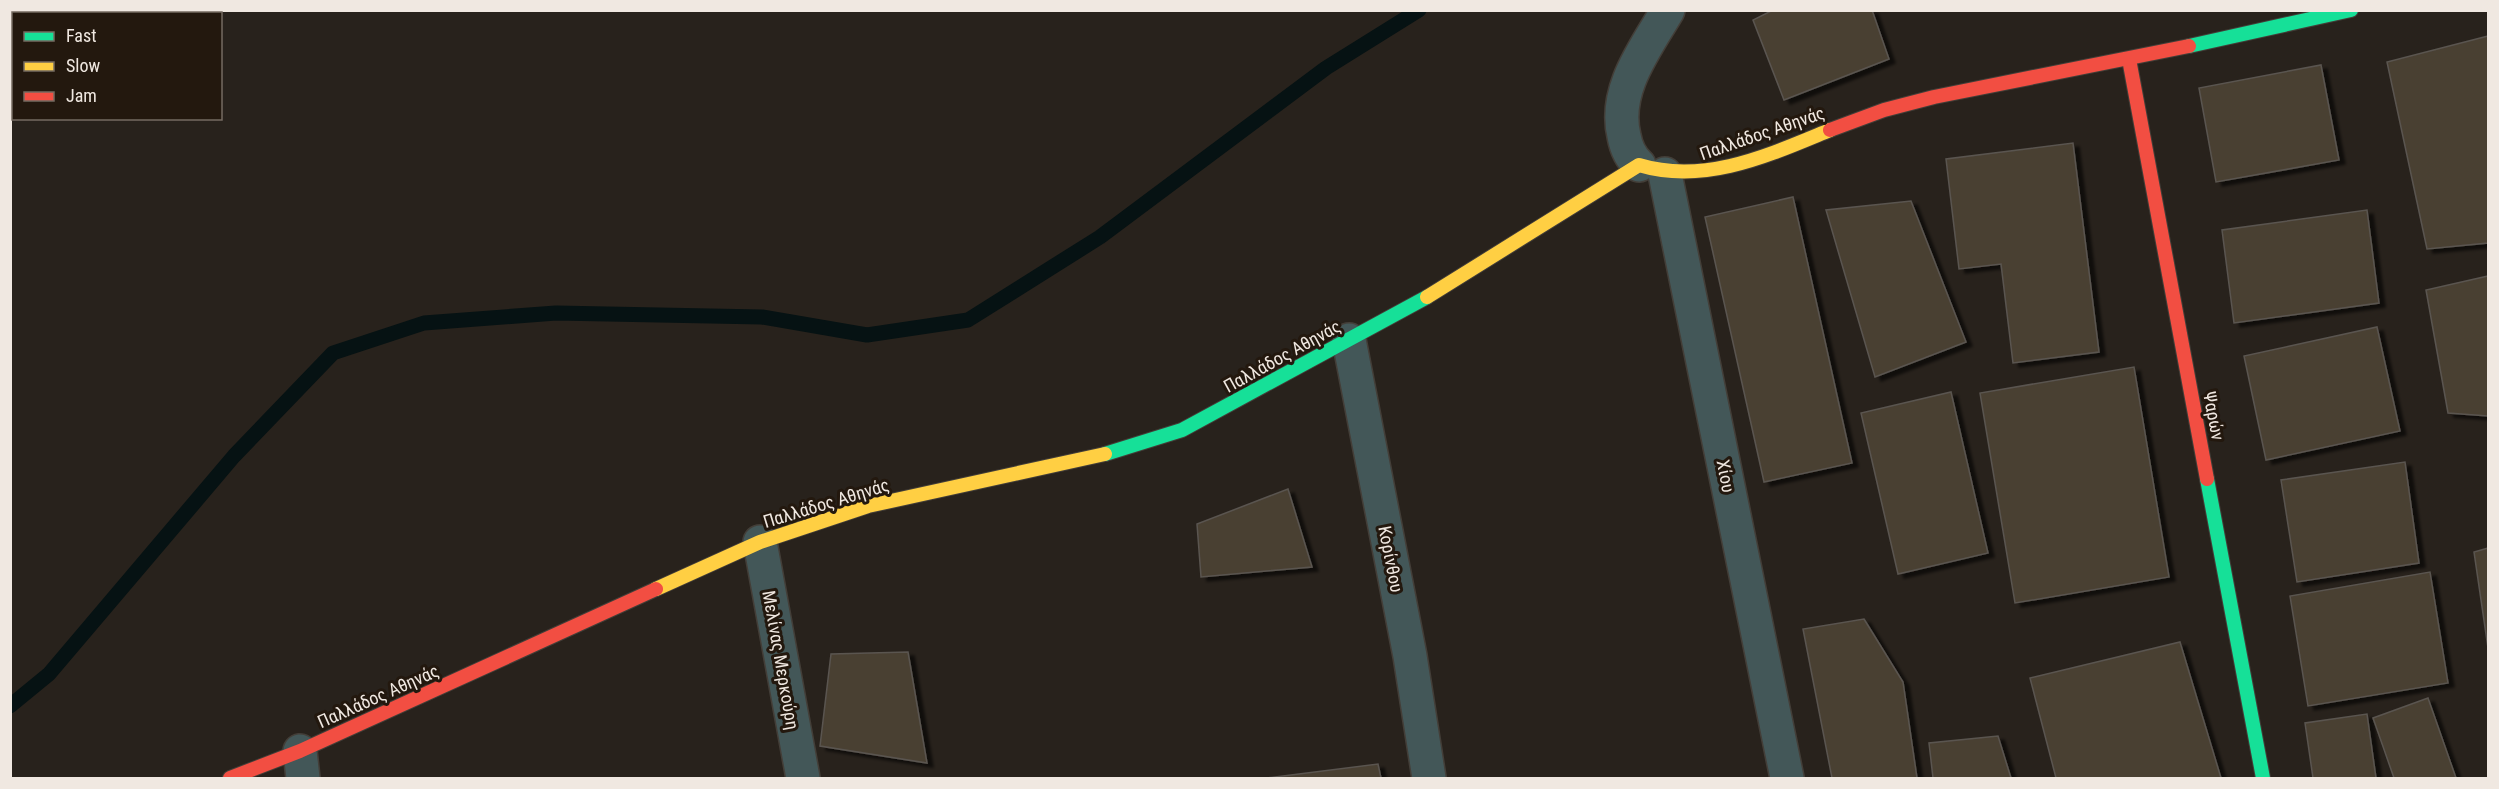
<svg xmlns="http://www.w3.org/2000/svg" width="2499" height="789" font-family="'Roboto Condensed',sans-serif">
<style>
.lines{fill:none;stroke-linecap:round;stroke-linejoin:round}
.stream{stroke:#061213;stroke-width:15}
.building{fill:#4a4033;stroke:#5a5550;stroke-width:1.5;filter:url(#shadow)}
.street-casing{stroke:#433e38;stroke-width:36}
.fast-casing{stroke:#433e38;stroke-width:16}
.slow-casing{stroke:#433e38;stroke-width:16}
.jam-casing{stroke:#433e38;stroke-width:16}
.street{stroke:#435758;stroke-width:33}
.fast{stroke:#16e098;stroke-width:14}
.slow{stroke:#ffcf43;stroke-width:14}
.jam{stroke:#f24e42;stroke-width:14}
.labels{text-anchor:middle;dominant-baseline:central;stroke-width:6;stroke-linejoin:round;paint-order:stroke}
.street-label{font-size:18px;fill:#f0e8e1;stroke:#23180e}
</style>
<defs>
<filter id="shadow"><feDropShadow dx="6" dy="4" stdDeviation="1.5" flood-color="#0009"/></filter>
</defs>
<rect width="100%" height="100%" fill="#28221c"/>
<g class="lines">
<path class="stream" d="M10,706L49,674L234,456L333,353L424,323L556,313L762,317L867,335L968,320L1100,237L1326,68L1419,10"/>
</g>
<g class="building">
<path d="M1773,10H1872L1889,59L1784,100L1753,20Z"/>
<path d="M2488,36V243L2427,249L2387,62Z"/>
<path d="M2321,65L2339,160L2216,182L2199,88Z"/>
<path d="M2073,143L2099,352L2013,363L2001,264L1959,269L1946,159Z"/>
<path d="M1793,197L1852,463L1764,482L1705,217Z"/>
<path d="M1911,201L1966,342L1875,377L1826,210Z"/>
<path d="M2367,210L2379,303L2234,323L2222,230Z"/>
<path d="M2488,276V416L2448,413L2426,290Z"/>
<path d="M2377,327L2400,431L2266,460L2244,356Z"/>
<path d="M2134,367L2169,577L2015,603L1980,393Z"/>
<path d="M1951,392L1988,553L1898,574L1861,413Z"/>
<path d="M2405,462L2419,563L2297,582L2281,480Z"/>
<path d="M1288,489L1312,567L1201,577L1197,524Z"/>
<path d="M2488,548V648L2474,552Z"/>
<path d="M2430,572L2448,683L2308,706L2290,596Z"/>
<path d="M1864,619L1903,682L1917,778H1832L1803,629Z"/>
<path d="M2180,642L2221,778H2056L2030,678Z"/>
<path d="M908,652L927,763L820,746L831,654Z"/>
<path d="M2428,698L2456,778H2394L2373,718Z"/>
<path d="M2367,714L2376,778H2313L2305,723Z"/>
<path d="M1998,736L2011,778H1933L1929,743Z"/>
<path d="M1378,764L1381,778H1267Z"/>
</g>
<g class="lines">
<defs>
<g id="street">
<path d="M1639,165C1630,157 1626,147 1624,136C1613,90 1645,49 1668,10"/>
<path d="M1665,174L1787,778"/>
<path d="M1349,340L1410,656L1429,778"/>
<path d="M760,542L803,778"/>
<path d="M300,751L303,778"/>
</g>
<g id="fast">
<path d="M2189,46L2351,10"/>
<path d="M1105,454L1182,430L1427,297"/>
<path d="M2207,479L2263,778"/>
</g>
<g id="slow">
<path d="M1427,297L1639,165C1705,185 1769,155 1830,130"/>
<path d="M656,589L760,542L868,506L1105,454"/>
</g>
<g id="jam">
<path d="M2129,59L2207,479"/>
<path d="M1830,130L1884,110L1934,97L2189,46"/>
<path d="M230,778L300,751L656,589"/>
</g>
</defs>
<use href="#street" class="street-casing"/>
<use href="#fast" class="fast-casing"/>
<use href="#slow" class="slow-casing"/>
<use href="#jam" class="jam-casing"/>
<use href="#street" class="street"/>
<use href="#fast" class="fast"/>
<use href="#slow" class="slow"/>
<use href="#jam" class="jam"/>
</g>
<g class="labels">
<g class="street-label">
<text transform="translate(1762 133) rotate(-19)">Παλλάδος Αθηνάς</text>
<text transform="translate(1282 356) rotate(-29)">Παλλάδος Αθηνάς</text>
<text transform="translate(2214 416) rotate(79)">Ψαρών</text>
<text transform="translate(1726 476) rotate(79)">Χίου</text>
<text transform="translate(826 503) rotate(-17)">Παλλάδος Αθηνάς</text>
<text transform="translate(1391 559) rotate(79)">Κορίνθου</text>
<text transform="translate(781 660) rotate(80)">Μελίνας Μερκούρη</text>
<text transform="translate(378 696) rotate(-24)">Παλλάδος Αθηνάς</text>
</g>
</g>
<rect width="2499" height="789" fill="none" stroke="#f0e8e1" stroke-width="24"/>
<rect x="12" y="12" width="210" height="108" fill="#23180e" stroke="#756b62" stroke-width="1.5"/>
<rect x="24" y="32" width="30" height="9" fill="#16e098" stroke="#756b62" stroke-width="1.5"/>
<text x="66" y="42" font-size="18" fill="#f0e8e1">Fast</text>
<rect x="24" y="62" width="30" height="9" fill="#ffcf43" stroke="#756b62" stroke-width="1.5"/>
<text x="66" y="72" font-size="18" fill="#f0e8e1">Slow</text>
<rect x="24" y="92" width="30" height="9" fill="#f24e42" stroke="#756b62" stroke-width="1.5"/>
<text x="66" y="102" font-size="18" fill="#f0e8e1">Jam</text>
</svg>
